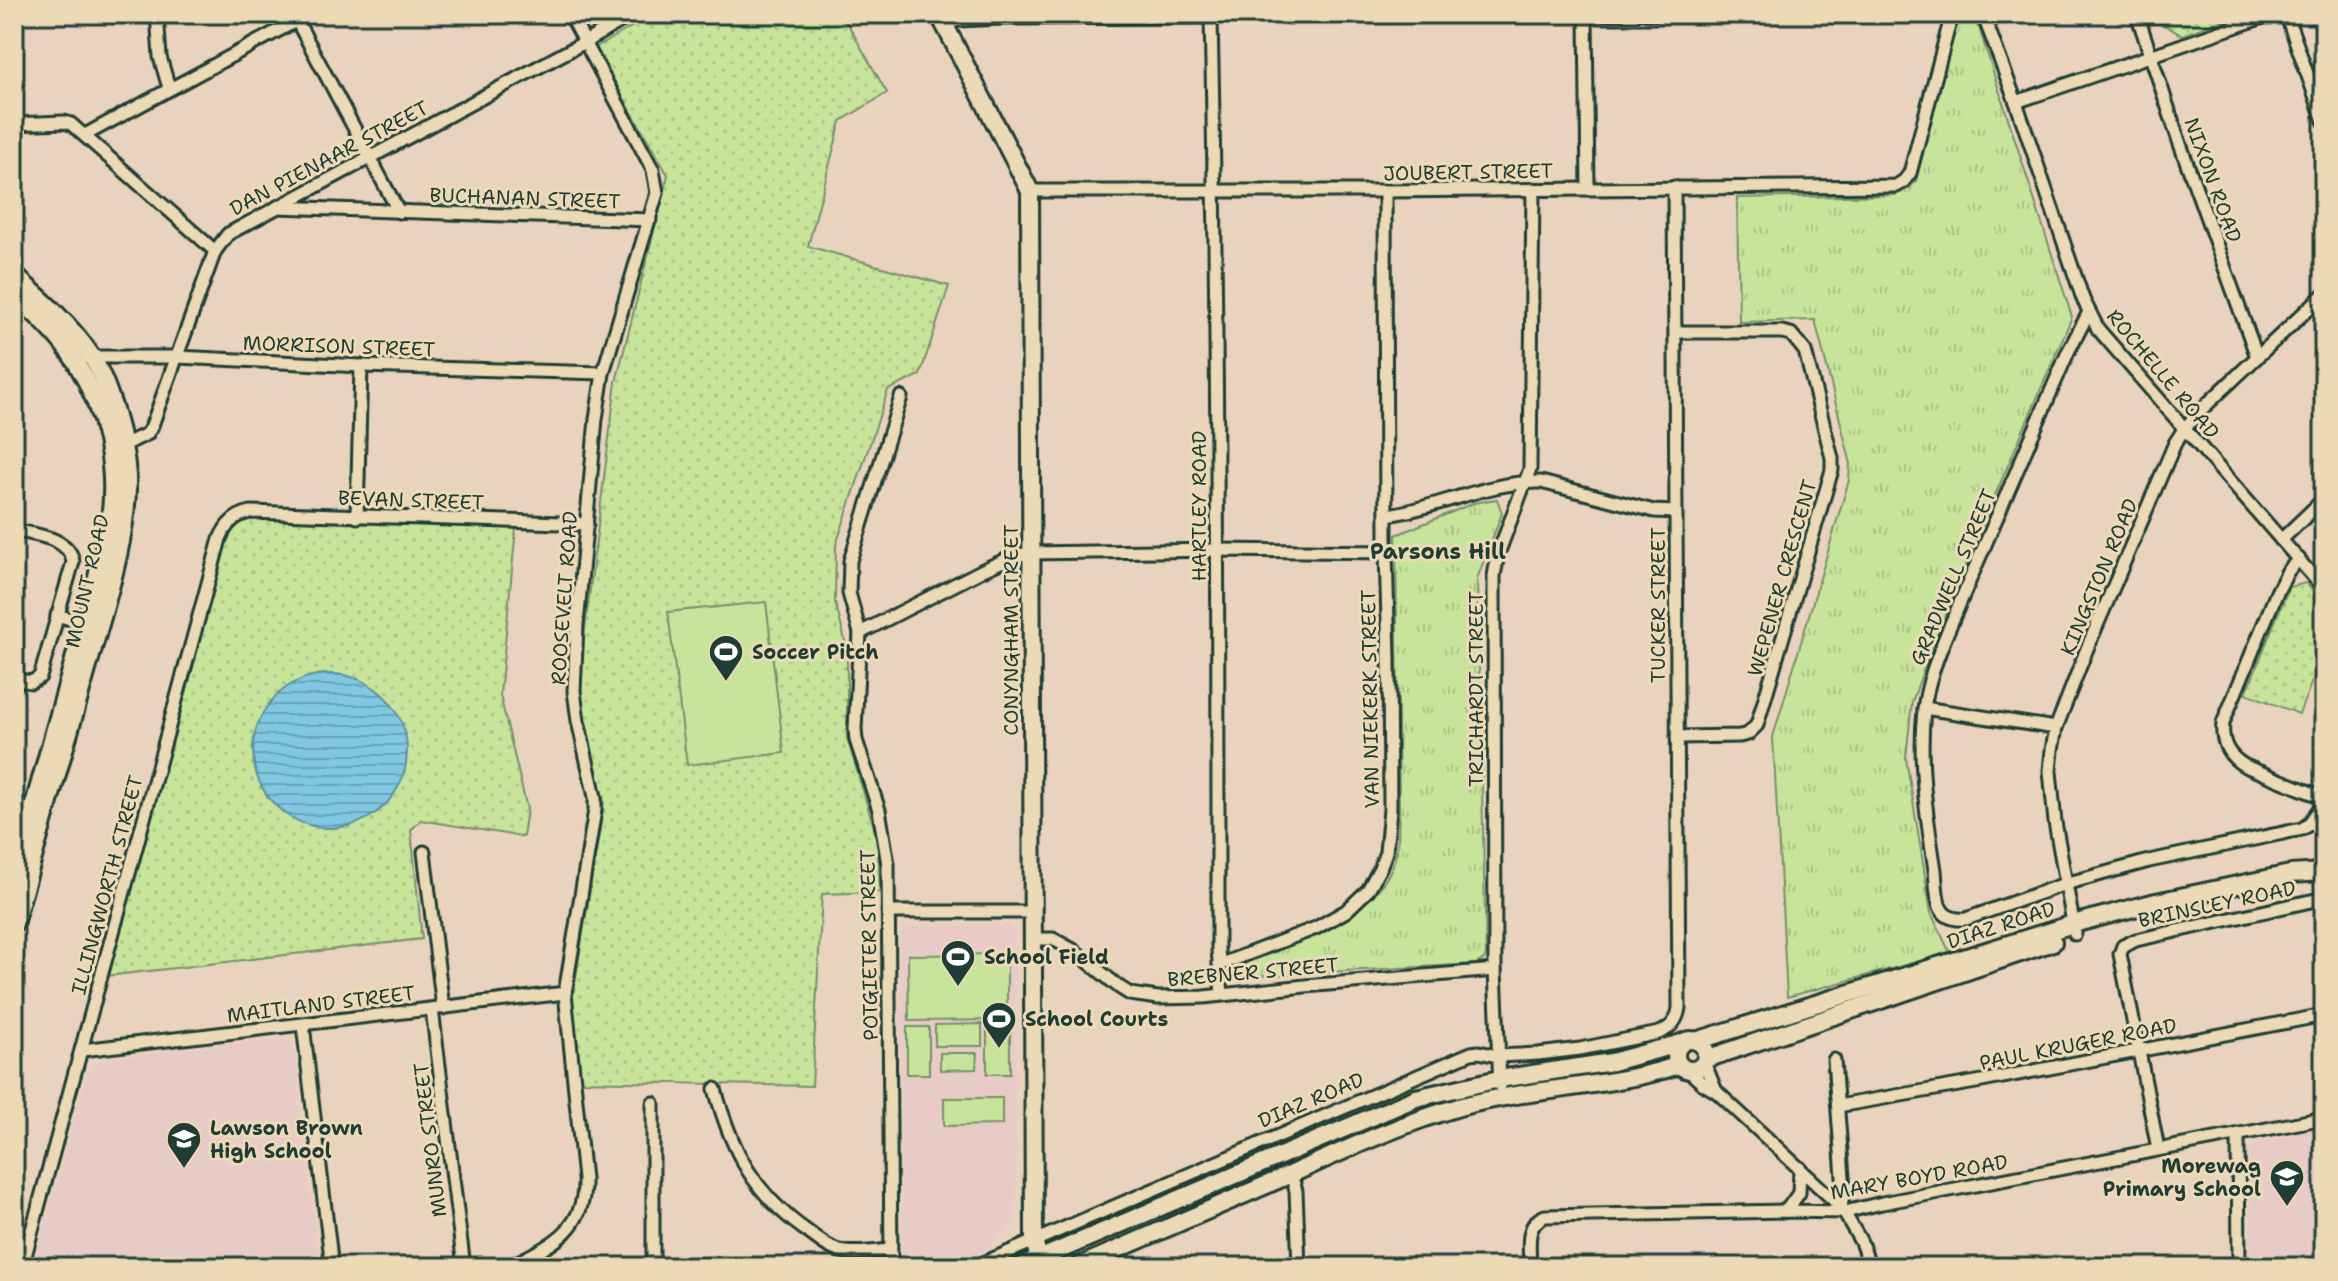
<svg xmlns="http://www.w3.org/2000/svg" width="2338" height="1281" font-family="'Shantell Sans',sans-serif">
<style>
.built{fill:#e8cbc7}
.grass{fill:url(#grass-tufts);stroke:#749068;stroke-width:2}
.park{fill:url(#park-dots);stroke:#749068;stroke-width:2}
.garden{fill:#c8e49b;stroke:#749068;stroke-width:2}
.water{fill:url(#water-rules);stroke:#5a909c;stroke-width:2}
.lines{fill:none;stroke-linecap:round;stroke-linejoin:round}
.street-casing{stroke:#1f3d34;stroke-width:17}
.secondary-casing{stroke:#1f3d34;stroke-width:22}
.street{stroke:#ecdab7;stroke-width:11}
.secondary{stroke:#ecdab7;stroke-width:16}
.labels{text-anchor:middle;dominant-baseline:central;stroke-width:6;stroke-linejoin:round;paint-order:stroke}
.street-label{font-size:20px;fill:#1f3d34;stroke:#ecdab7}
.poi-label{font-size:20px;font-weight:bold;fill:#1f3d34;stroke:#ecdab7;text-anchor:start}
.neighbourhood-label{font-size:22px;font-weight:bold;fill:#1f3d34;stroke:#ecdab7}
</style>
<defs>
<pattern id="grass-tufts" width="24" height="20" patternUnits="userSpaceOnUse" patternTransform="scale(2)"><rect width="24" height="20" fill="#c8e49b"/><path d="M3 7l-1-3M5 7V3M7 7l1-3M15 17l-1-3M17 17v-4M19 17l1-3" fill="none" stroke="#abc486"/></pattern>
<pattern id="park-dots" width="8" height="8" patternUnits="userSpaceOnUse" patternTransform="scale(2)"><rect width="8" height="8" fill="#c8e49b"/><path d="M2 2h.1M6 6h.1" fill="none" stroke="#abc486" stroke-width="1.8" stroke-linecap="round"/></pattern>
<pattern id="water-rules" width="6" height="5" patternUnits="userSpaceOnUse" patternTransform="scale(2)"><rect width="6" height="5" fill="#81c7e2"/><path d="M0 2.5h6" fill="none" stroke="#69a3b8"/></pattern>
</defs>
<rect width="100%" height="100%" fill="#ead3be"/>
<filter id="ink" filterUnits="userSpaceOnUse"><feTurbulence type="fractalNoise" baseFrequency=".0125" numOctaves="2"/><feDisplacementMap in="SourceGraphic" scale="16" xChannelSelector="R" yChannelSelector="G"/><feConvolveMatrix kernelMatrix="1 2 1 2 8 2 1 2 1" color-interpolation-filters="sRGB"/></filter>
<g filter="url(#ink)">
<g class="built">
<path d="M1008,925L1015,932L1016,1219L985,1251L948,1267H908L902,1263L900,936L904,928L908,926Z"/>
<path d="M286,1038L294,1045L319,1267H33L88,1072L102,1059Z"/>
<path d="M2324,1128V1267H2251L2250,1149L2260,1141Z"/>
</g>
<g class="grass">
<path d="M1963,20L1973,21L1979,28L2072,317L1974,544L1928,657L1912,702L1906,758L1931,913L1950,953L1787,997L1773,737L1849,480L1850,460L1815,320L1739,322L1737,198L1895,195L1909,189L1916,181L1955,28Z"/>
<path d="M1497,499L1502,513L1477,579L1486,955L1484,959L1476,964L1251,976L1244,967L1246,960C1299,938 1382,918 1396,854C1399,842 1398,828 1399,816L1396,535L1474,503Z"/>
</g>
<g class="park">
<path d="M654,14H842L887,93L841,121L808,246L949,286L920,375L888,390L836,545L835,602L847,648V738L875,831L878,848L880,892L822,894L812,1086L579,1081L572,1002L604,802L582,707L579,677L616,382L668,175L595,48Z"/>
<path d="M2144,14H2240L2182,35C2169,30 2164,20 2148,24Z"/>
<path d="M247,517L516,528L500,695L527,809L523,837L421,820L411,830L422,939L106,976L227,536L233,526Z"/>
<path d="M2306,583L2324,605V651L2299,714L2246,693L2289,587Z"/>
</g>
<g class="garden">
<path d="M766,602L784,753L687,765L668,612Z"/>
<path d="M1007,954V1020L909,1021L908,955Z"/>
<path d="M982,1024V1046H935V1025Z"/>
<rect x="907" y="1027" width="22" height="47"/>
<rect x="987" y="1027" width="23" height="47"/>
<path d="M940,1053H977L976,1069L940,1070Z"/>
<path d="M1002,1098V1125L944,1126V1098Z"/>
</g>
<circle class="water" cx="330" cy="751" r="77"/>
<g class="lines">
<defs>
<g id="street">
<path d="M157,14L160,57L169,88"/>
<path d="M1647,14H1669"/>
<path d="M1983,14L2016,102L2083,299L2098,329L2324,589"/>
<path d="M2137,14L2180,144L2257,357"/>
<path d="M2286,14L2324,121"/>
<path d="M1586,15L1588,189"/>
<path d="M1211,18C1218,328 1218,639 1218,950L1222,994"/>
<path d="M297,21L399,212"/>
<path d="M944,24L959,20L1002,18L1636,14"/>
<path d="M2016,102L2272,14"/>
<path d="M14,124L64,122L71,124L215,251"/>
<path d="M85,135L309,14"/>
<path d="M1030,191H1385L1896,186L1904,181L1910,173L1952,14"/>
<path d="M277,207L650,220"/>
<path d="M2089,312L2068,352L1947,633C1937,658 1927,683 1924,710C1918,762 1927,818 1935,870C1936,881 1936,896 1940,907C1945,918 1955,920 1966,919L2065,884L2149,861L2302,829L2309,824L2324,802"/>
<path d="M1676,332H1782L1791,334L1805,351L1832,458V470L1757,725L1748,734L1740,736L1677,737"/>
<path d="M88,357H177L361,366L603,373"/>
<path d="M117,448L147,434L151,428L215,251L228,234L585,42L633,14"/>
<path d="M1387,515C1439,508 1488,481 1541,482L1654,511L1675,512"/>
<path d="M357,517L361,366"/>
<path d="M14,530C34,535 70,537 73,562L40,677L31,682L14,679"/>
<path d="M2281,540L2324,499"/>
<path d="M2299,559L2288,571L2277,592L2223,723C2221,743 2228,756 2245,766L2324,798"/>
<path d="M57,615L90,625"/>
<path d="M860,633L983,570L1014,556L1031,553L1218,550L1386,552"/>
<path d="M1924,708L2056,728"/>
<path d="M424,852L443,1008"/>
<path d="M888,912H1032"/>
<path d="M2075,934L2055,822L2050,771L2052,750L2056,728L2086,651L2175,443L2184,429L2203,408L2324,294"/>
<path d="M1032,939H1053L1075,951L1119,987L1130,994L1158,998L1204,997L1305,986L1495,970"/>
<path d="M1219,965L1316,928L1346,911L1368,890L1380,868L1386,852L1390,809L1389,659L1386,552L1385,191"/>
<path d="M432,1009L464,1267"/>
<path d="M303,1025L332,1267"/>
<path d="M82,1050L565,993"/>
<path d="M1834,1060L1844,1190L1841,1207"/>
<path d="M1704,1062L1716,1091"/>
<path d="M1688,1070L1702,1083L1717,1092L1841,1207L1861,1242L1870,1267"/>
<path d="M1500,1086L1495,970L1494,576L1498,554L1530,469L1533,189"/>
<path d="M715,1089C732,1152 754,1194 808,1232C818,1239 829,1249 840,1251C856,1255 875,1251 890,1250"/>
<path d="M1838,1106L1982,1081L2324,1015"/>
<path d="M2238,1134L2239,1267"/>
<path d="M2158,1149L2120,954L2123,946L2136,940L2324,898"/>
<path d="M1291,1174L1296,1191L1299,1267"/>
<path d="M1786,1211L1799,1193L1800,1168"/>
<path d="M22,1267L220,539C226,524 235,515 251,512L587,524"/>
<path d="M508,1267C549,1246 586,1232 584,1179L565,993L595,810V797L578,721L574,691L577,625L596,419L603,373L657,193L653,170L570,14"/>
<path d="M653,1267V1103"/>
<path d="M891,1267L888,864L879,810L856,740L855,729L860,633L849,593L850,561L901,397"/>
<path d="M974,1267L1471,1053L1479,1052L1497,1056L1538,1054L1580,1049L1659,1033C1671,1028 1677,1021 1679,1008L1674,187"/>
<path d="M1530,1267C1530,1248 1524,1224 1545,1216L1786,1211L1845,1212L1882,1203L2324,1118"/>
</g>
<g id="secondary">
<path d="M939,14L1030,191L1034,1240L1041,1267"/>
<path d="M14,275C41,299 70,324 90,354C109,383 125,441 127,476C129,536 104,608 88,666C63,752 38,838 14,924"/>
<path d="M14,295C36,314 60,336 76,362C105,410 119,469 109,525C101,570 86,616 74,660C54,732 34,805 14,877"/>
<circle cx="1691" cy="1055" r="15"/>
<path d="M1696,1041L2073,924L2156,902L2290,874L2324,872"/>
<path d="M1706,1059L2053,942"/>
<path d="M1020,1267L1416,1098L1499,1079L1612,1062L1682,1043"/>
<path d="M1077,1267C1148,1236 1219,1206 1289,1175C1345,1150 1400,1124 1459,1107C1531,1087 1608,1089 1679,1065"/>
</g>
</defs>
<use href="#street" class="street-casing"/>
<use href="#secondary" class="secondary-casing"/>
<use href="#street" class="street"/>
<use href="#secondary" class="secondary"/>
</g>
</g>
<defs>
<symbol id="stadium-pin" viewBox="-11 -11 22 30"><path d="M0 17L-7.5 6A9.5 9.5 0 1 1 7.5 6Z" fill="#1f3d34" stroke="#ecdab7"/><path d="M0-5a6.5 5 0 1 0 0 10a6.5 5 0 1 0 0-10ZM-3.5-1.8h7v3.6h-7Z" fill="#fff"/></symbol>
<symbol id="school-pin" viewBox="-11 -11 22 30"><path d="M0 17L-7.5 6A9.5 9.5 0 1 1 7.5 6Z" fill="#1f3d34" stroke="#ecdab7"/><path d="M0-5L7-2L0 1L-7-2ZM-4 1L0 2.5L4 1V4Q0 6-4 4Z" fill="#fff"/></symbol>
</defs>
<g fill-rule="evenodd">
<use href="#stadium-pin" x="706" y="632" width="40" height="54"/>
<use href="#stadium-pin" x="938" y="937" width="40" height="54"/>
<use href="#stadium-pin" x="979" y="999" width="40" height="54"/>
<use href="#school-pin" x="164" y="1119" width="40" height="54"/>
<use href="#school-pin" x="2267" y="1157" width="40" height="54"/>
</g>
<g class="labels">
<g class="street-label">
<text transform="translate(329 158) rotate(-28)">DAN PIENAAR STREET</text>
<text transform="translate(1468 172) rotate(-1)">JOUBERT STREET</text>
<text transform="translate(2213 180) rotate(70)">NIXON ROAD</text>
<text transform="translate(525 198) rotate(2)">BUCHANAN STREET</text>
<text transform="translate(339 346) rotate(2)">MORRISON STREET</text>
<text transform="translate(2163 374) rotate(50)">ROCHELLE ROAD</text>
<text transform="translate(411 500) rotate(2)">BEVAN STREET</text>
<text transform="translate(1199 506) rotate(-90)">HARTLEY ROAD</text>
<text transform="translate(1953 577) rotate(-67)">GRADWELL STREET</text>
<text transform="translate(2099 577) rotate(-67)">KINGSTON ROAD</text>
<text transform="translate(1782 578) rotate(-74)">WEPENER CRESCENT</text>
<text transform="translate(87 581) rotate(-77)">MOUNT ROAD</text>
<text transform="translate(564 598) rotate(-86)">ROOSEVELT ROAD</text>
<text transform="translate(1658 605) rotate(-90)">TUCKER STREET</text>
<text transform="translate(1011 630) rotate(-90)">CONYNGHAM STREET</text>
<text transform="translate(1476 689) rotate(-90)">TRICHARDT STREET</text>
<text transform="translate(1370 699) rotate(-91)">VAN NIEKERK STREET</text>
<text transform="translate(107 885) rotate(-75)">ILLINGWORTH STREET</text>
<text transform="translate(2217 904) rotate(-12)">BRINSLEY ROAD</text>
<text transform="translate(2001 925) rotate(-18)">DIAZ ROAD</text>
<text transform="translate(869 945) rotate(-91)">POTGIETER STREET</text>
<text transform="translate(1253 972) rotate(-5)">BREBNER STREET</text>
<text transform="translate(321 1004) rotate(-7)">MAITLAND STREET</text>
<text transform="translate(2078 1044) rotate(-11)">PAUL KRUGER ROAD</text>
<text transform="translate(1311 1100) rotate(-23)">DIAZ ROAD</text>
<text transform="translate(430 1140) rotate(-97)">MUNRO STREET</text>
<text transform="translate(1919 1177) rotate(-10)">MARY BOYD ROAD</text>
</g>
<g class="poi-label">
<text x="752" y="652">Soccer Pitch</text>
<text x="984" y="957">School Field</text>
<text x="1025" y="1019">School Courts</text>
<text x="210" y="1128">Lawson Brown<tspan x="210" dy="23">High School</tspan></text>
<text x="2261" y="1166" text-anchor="end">Morewag<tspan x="2261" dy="23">Primary School</tspan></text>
</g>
<g class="neighbourhood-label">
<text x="1438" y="551">Parsons Hill</text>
</g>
</g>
<rect width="2338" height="1281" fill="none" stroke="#ecdab7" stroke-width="48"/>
<rect x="24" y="24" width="2290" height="1233" fill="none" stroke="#1f3d34" stroke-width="3" filter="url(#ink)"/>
</svg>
